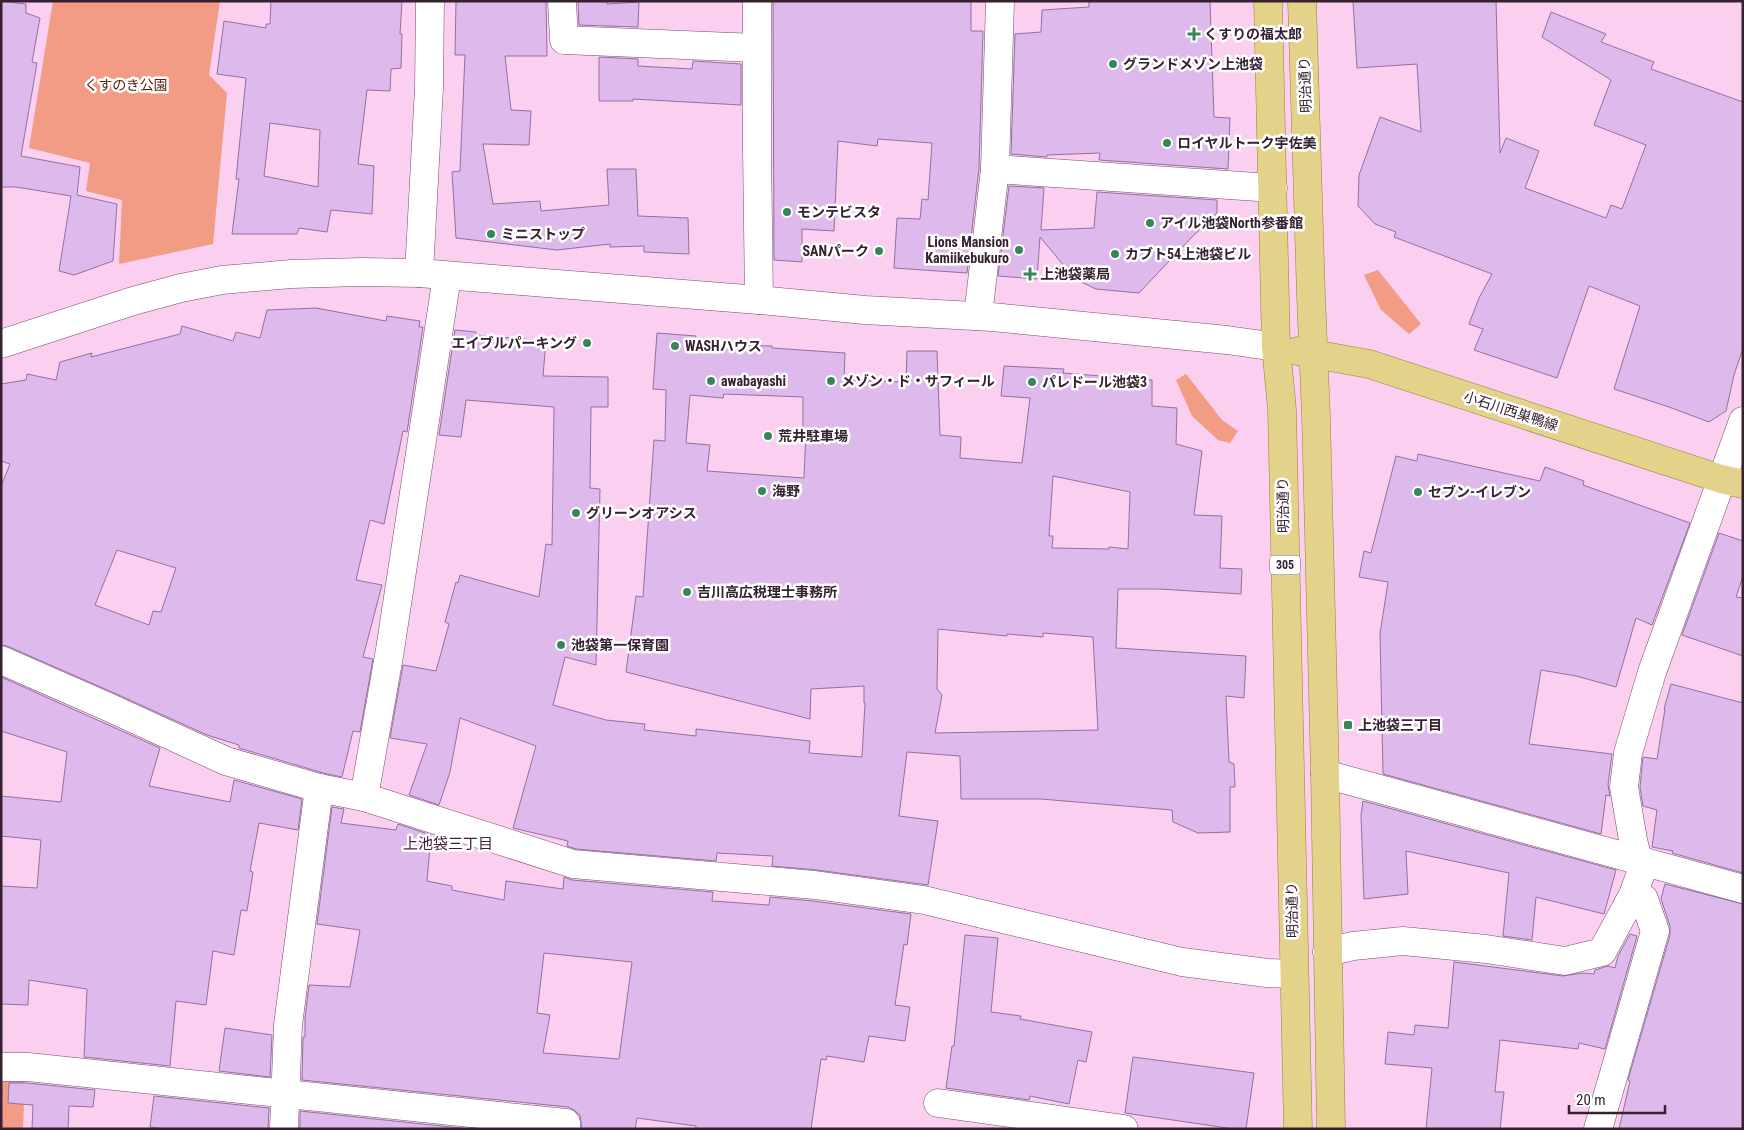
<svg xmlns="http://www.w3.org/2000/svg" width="1744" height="1130" font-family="'Roboto Condensed','Noto Sans JP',sans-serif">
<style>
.green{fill:#f29c85}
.building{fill:#ddb9ec;stroke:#9271a0;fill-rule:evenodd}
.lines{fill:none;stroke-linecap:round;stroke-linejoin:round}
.minor-casing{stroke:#794b6e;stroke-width:29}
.major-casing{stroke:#9a8137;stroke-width:29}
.minor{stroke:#fff;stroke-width:28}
.major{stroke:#e3d289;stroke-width:28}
.poi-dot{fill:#358758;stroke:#fff;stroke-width:2}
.labels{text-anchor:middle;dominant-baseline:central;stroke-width:5;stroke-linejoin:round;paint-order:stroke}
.shield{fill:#fff;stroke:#72646e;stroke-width:1}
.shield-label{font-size:12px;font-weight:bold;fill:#352130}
.poi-label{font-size:14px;font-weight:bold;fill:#352130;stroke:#fff;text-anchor:start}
.park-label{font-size:14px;fill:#591d0d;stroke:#fff}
.street-label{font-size:14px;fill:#352130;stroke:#fff}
.neighbourhood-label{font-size:15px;fill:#451b3d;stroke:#fff}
</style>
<rect width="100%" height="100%" fill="#fbcfef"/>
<g class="green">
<path d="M53,1H220L209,75L227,93L213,244L119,264L122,200L86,191L90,163L29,148Z"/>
<path d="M1378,270L1421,324L1409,334L1381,310L1364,275Z"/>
<path d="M1186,374L1222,420L1238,431L1230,443L1218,440L1192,416L1176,380Z"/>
<path d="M25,1076L23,1129H1V1077Z"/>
</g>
<g class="building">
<path d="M1,1L26,4V13L40,18L32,62L37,63L21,156L80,167L77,195L117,204L113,261L74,275L59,271L71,196L16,187H1Z"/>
<path d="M271,1H402L400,34H402L401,68L391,69L390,91L367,90L358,164L374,166L372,214L331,210L327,232L299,228L297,234H232L239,179H236L246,78L217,74L224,21L266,28V24H270ZM270,123L320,130L318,187L264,176Z"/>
<path d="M456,1H546L547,56H505L511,110L531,111L529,145L483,144L493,204L540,201L541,211L609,205L607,169H636L638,216L688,218L689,254L644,252V246L610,247V244L557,250L456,238L452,172L460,171L465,55H455Z"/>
<path d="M578,1H607V4L639,2L638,27L579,25Z"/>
<path d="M773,1H971V31H983L979,168L967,273L894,268L897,218L920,219L922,199L928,200L932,143L878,139L877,146L838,141L834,231L802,229V262L774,260Z"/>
<path d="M1089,1H1210L1214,117L1230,118L1228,169L1099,160L1100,153L1047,155V157L1011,154L1015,34L1041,32L1042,10L1089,7Z"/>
<path d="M1353,1H1496L1500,153L1506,138L1539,151L1525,188L1606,218L1611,205L1622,209L1646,145L1594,125L1611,80L1542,37L1551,12L1606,34L1601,42L1654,62L1651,69L1743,102V348L1734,375L1726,411L1709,422L1669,407L1614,389L1640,306L1589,286L1557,378L1474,350L1483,329L1469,324L1479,298L1492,274L1394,237L1396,232L1375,224L1358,206L1359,175L1380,117L1421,132L1417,64L1357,68Z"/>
<path d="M599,57L638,59V66L692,69L693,61L741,64V105L633,99V101H599Z"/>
<path d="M1009,186L1044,188L1041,230L1094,228L1097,192L1217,200V213L1191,238L1139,293L1096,289L1075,279L1040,237L1037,279L998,276Z"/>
<path d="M316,308L386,321L387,316L420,321L419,327H423L407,432L403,431L384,524L370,520L356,580L382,585L363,657L373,659L360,732L353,731L342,777L323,773L239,748V745L207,735L112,692L7,646L1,645V486L10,464L1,461V384L26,380L27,374L56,380L60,362L92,353L91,357L180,334L182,326L233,341L236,332L260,338L267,310ZM117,550L176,568L161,612L153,611L149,625L95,605Z"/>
<path d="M455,330L476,332V335L546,341L543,376L608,377V407H591L590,488L600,489L596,665L565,657L553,705L606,720L645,724L644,730L696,736V729L810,741L809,753L862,757L865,703H864V686L811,689L810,719L626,672L636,596L643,597L654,440L665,441L666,390L653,389L657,333L696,336L695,340L730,343L729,345L772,346V348L845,353L844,380L906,382L907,351H937L940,435L961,437L960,458L1022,463L1030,398L1001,396L1004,366L1064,369L1063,373L1152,380V406L1177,408L1176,444L1202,451L1194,515L1222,516L1220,568L1242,569L1241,594L1159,589H1118L1116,648L1246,656L1244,698L1226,696L1229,762L1234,764L1235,787H1230V832L1198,833L1173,822L1172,810L1041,799H961L960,756L907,752L899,816L938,821L928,885L817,870L772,866L773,856L717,853L716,861L576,849L567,846L568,841L513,828L536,746L460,718L450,772L439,805L409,795L427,744L390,738L403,665L436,671L449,624L445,622L456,582L458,583L460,575L539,597L546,544L552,545L554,407L466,400L461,437L439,435ZM724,394L803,397V429L806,430L804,478L707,471L710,445L686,443L690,395L723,398ZM1053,476L1130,492L1128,549L1109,547V549L1052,548L1053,536H1049ZM938,629L1007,636V634L1043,637V633L1093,637L1098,730L935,733L942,695L937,689Z"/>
<path d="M1418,454L1540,481L1545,467L1584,481L1583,485L1690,523L1652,625L1636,618L1616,687L1576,676L1541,670L1529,744L1612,754L1608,785L1610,796L1606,795L1601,834L1383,774L1380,634L1388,582L1359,577L1364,551L1371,553L1396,456L1417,461Z"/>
<path d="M1719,533L1743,541V576L1736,597L1743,598V656L1682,635Z"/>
<path d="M1,677L160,748L149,786L230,802L234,780L302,799L298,830L259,823L250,871L253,872L247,911L241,910L234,955L213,951L206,1005L176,1001L170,1066L84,1057L87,989L29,980L28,1005L1,1004V886L37,888L41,840L1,836V796L61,802L67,752L1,731Z"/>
<path d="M1671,684L1743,703V873L1672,853L1673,851L1652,847L1657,810L1643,806L1640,787L1643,757L1657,759L1665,709H1664Z"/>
<path d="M1363,801L1616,870L1604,914L1536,897L1532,940L1503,936L1509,873L1406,851L1408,894L1364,899L1361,815Z"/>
<path d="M332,807L344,809L341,823L396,830L398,824L431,835L427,881L452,886V890L504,900L506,881L563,889L564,877L572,880L713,892L712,901L769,905L770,897L813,901L911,914L907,945L904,944L895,1005L910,1007L905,1041L869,1036L864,1062L827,1056L826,1060L821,1059L811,1129H696V1126L637,1118L635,1129H582L580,1115L574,1110L568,1107L302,1080L303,1037H305V1018L309,985L350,987L360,930L317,924ZM544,953L632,962L619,1059L543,1053L550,1015L537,1013Z"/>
<path d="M1665,884L1743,904V1129H1619L1630,1081L1628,1080L1670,935V926L1661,899Z"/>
<path d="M1630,934L1637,936L1605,1049L1579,1043L1578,1049L1500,1040L1495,1092H1504L1500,1129H1426L1432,1068L1385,1064L1388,1032L1414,1035L1415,1025L1448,1028L1454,962L1563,976L1583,973L1594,974L1595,970L1608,966L1615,968L1618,956Z"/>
<path d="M965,935L998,938L991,1012L1021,1016L1020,1019L1092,1032L1086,1062L1078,1060L1069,1104L1030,1096L1029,1100L946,1088L952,1046H954Z"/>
<path d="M225,1028L272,1035L270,1077L219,1071Z"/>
<path d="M1133,1057L1254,1073L1246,1129H1234L1125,1113Z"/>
<path d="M9,1083H27L95,1090L93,1107L69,1106L68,1129H32L33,1105L8,1103Z"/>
<path d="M154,1096L269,1108L268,1129H165L150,1127Z"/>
<path d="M300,1111L470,1129H300Z"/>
</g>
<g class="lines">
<defs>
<g id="minor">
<path d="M562,1L564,40L756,48"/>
<path d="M757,1V149L759,300"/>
<path d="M995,169L1273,188"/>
<path d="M419,273L429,88L430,1"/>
<path d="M978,316L995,169L1000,1"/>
<path d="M1,344L133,301L181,288L222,280L291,274L361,272L419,273L759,300L865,310L992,317L1227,340L1276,347"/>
<path d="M1,660L106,706L226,761L319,788L364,797L573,864L815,885L924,900L1182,962L1267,973L1293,974"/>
<path d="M1325,774L1743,889"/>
<path d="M364,797L390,650L447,276"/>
<path d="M1327,952L1353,946L1403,941L1486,949L1565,961L1602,952L1633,895L1641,873L1633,840L1624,787L1628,753L1652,672L1743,421"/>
<path d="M1,1067H28L566,1123V1129"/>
<path d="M938,1103L1124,1129"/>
<path d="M284,1129L288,1025L319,788"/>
<path d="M1598,1129L1655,931L1644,899L1633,895"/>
</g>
<g id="major">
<path d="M1268,1L1276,347L1282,409L1298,1129"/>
<path d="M1302,1L1311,296L1316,416L1325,774L1331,1129"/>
<path d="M1297,351L1369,364L1721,479L1743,484"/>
</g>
</defs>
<use href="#minor" class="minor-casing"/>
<use href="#major" class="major-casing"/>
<use href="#minor" class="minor"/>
<use href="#major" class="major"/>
</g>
<g class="poi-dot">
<path d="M1191.5 26.5h5v5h5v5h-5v5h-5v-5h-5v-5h5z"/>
<circle cx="1113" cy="64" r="5"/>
<circle cx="1167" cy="143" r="5"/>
<circle cx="787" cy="212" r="5"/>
<circle cx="1150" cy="223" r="5"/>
<circle cx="491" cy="234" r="5"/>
<circle cx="1019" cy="250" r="5"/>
<circle cx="879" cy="251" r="5"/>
<circle cx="1115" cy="254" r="5"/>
<path d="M1027.5 266.5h5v5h5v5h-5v5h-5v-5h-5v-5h5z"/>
<circle cx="587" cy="343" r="5"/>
<circle cx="675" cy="346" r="5"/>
<circle cx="711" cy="381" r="5"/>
<circle cx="831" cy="381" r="5"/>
<circle cx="1032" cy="382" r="5"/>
<circle cx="768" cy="436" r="5"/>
<circle cx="762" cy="491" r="5"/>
<circle cx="1418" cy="492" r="5"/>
<circle cx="576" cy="513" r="5"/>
<circle cx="687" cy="592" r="5"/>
<circle cx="561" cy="645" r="5"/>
<rect x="1343" y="720" width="10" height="10" rx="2.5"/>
</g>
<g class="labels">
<rect class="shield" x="1270" y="555.5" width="30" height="19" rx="4"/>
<g class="shield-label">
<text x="1285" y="565">305</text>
</g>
<g class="poi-label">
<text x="1204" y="34">くすりの福太郎</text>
<text x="1123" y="64">グランドメゾン上池袋</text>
<text x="1177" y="143">ロイヤルトーク宇佐美</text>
<text x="797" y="212">モンテビスタ</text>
<text x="1160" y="223">アイル池袋North参番館</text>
<text x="501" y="234">ミニストップ</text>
<text x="1009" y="242" text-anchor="end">Lions Mansion<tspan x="1009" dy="16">Kamiikebukuro</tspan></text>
<text x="869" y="251" text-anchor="end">SANパーク</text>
<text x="1125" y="254">カブト54上池袋ビル</text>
<text x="1040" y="274">上池袋薬局</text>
<text x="577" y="343" text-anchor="end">エイブルパーキング</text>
<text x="685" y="346">WASHハウス</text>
<text x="721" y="381">awabayashi</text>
<text x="841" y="381">メゾン・ド・サフィール</text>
<text x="1042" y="382">パレドール池袋3</text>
<text x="778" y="436">荒井駐車場</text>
<text x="772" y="491">海野</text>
<text x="1428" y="492">セブン-イレブン</text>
<text x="586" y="513">グリーンオアシス</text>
<text x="697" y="592">吉川高広税理士事務所</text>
<text x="571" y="645">池袋第一保育園</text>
<text x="1358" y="725">上池袋三丁目</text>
</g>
<g class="park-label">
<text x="126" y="85">くすのき公園</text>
</g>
<g class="street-label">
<text transform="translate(1305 85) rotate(-92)">明治通り</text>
<text transform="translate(1511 411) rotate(18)">小石川西巣鴨線</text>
<text transform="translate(1283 505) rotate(-91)">明治通り</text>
<text transform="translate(1292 910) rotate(-91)">明治通り</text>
</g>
<g class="neighbourhood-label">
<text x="448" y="844">上池袋三丁目</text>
</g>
</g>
<rect width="1744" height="1130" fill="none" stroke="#352130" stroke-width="5"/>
<path d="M1569 1105v8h96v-8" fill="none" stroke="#352130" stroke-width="2.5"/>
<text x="1576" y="1105" font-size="15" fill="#352130" stroke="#ffffff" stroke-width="4" paint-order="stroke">20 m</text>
</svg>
